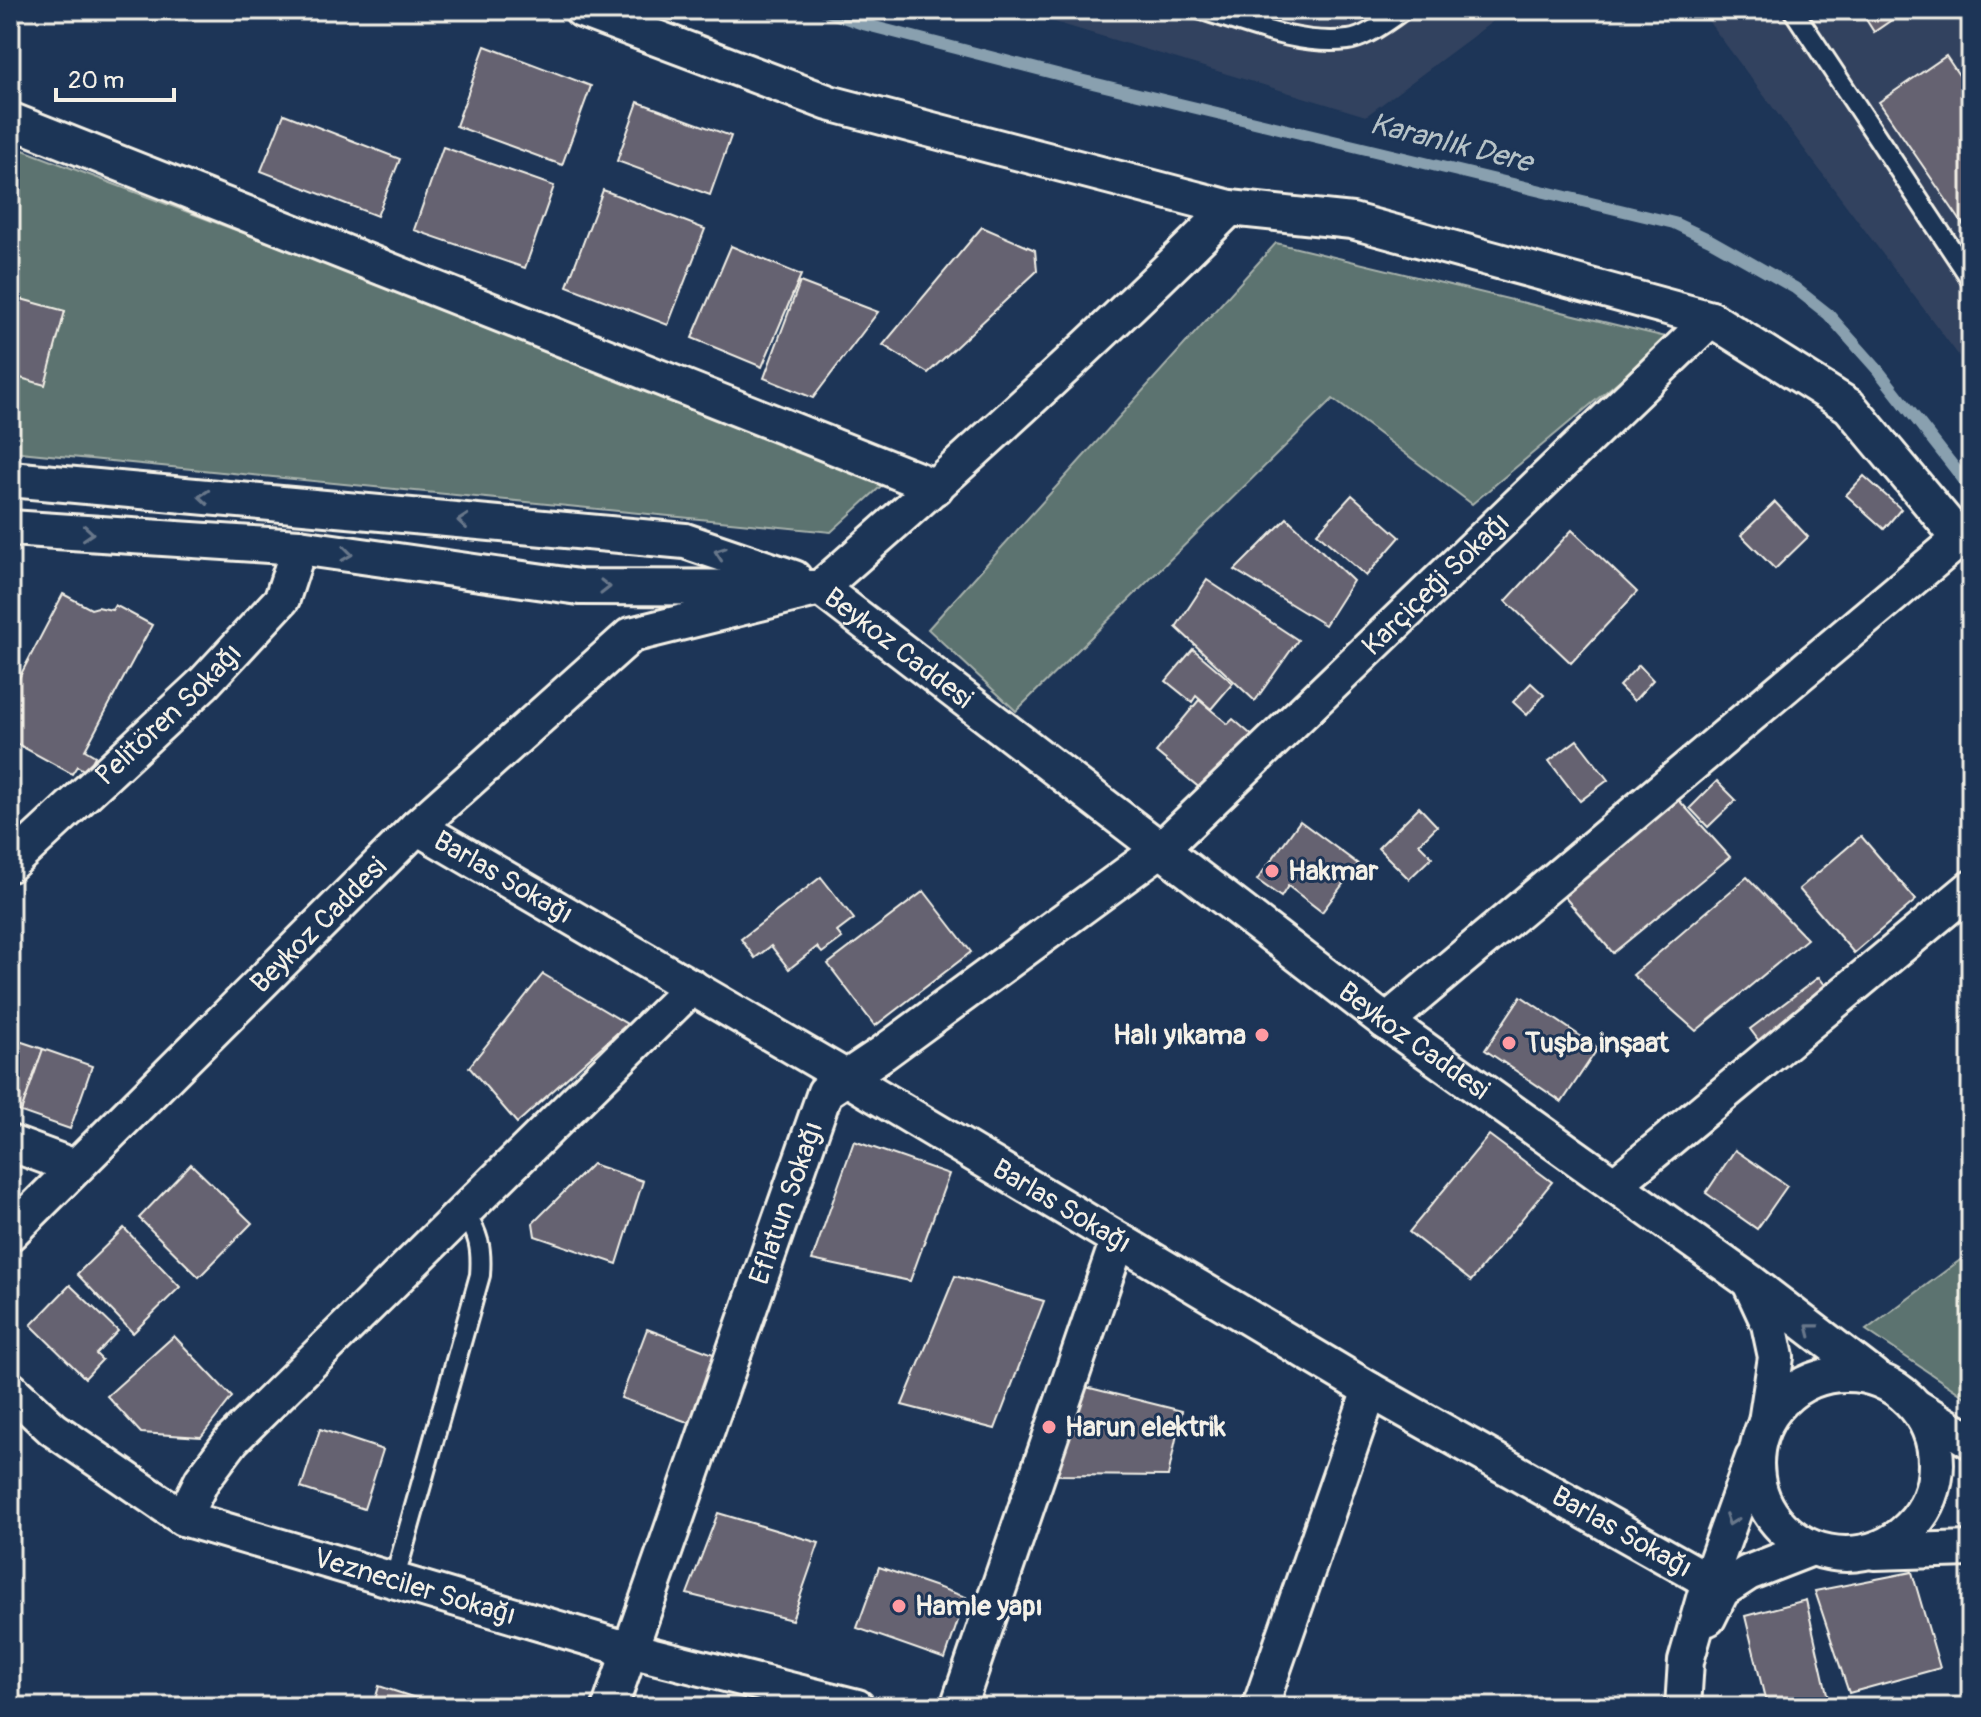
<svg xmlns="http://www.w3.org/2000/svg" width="1981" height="1717" font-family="Pangolin,sans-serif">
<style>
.built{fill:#33425f}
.green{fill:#5b736f;stroke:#a8b2ac;stroke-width:2}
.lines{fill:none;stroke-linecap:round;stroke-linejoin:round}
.stream{stroke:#89a0af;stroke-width:12}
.building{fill:#656271;stroke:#f4f1e8;stroke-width:2}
.service-casing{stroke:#f4f1e8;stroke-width:24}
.minor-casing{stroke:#f4f1e8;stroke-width:40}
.service{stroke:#1d3557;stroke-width:18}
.minor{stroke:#1d3557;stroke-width:34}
.oneway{stroke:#68778a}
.poi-dot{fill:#ff9aa2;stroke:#1d3557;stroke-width:3}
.labels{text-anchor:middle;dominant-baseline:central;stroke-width:6;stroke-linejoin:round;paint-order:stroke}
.street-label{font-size:28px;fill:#f4f1e8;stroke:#1d3557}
.poi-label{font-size:28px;font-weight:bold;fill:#f4f1e8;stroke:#1d3557;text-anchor:start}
.water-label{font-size:30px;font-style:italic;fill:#b6c2c7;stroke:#1d3557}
</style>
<rect width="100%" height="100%" fill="#1d3557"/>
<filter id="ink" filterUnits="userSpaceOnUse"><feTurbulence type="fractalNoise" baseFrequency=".0125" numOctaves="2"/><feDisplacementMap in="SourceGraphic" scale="16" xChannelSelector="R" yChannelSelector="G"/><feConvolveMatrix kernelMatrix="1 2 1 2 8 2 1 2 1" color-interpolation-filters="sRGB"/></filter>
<g filter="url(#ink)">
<g class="built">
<path d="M1015,10H1508L1366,116Z"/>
<path d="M1700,10H1971V372Z"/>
</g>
<g class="green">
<path d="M10,145L891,477L831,532L10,451Z"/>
<path d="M1276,243L1670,338L1472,504L1333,399L1016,711L928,629Z"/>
<path d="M1971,1252V1401L1866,1330Z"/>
</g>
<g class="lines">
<path class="stream" d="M823,10L863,24L1080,80L1674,223L1710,240L1795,288L1828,314L1877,369L1971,489"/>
</g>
<g class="building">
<path d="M1860,10H1906L1874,32Z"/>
<path d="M485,46L591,86L562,165L456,126Z"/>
<path d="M1946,56L1971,93V236L1879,102Z"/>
<path d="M638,102L731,136L710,195L617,161Z"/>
<path d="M284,114L400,159L377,216L261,171Z"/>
<path d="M443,147L554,186L525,268L414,230Z"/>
<path d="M603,190L705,229L668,325L567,286Z"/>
<path d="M982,227L1035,250L1037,271L928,373L883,345Z"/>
<path d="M731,246L801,275L762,367L692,338Z"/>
<path d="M800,282L878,312L813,398L764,378Z"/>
<path d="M10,296L65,311L45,385L10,375Z"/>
<path d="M1864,476L1901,509L1884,529L1846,495Z"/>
<path d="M1352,495L1400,537L1366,576L1317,533Z"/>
<path d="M1775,502L1808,537L1775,569L1741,535Z"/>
<path d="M1287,518L1353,581L1325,625L1235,570Z"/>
<path d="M1572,530L1637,592L1571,663L1506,601Z"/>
<path d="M1207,580L1298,640L1255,701L1176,627Z"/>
<path d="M63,594L91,609L98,607L112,610L115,605L152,625L85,750L95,756L87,772L77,766L72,774L10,740V695Z"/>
<path d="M1193,649L1233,683L1211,709L1196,696L1192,702L1166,681Z"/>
<path d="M1639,665L1653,680L1634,701L1619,686Z"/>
<path d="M1531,683L1544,695L1527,715L1513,702Z"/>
<path d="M1199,700L1228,724L1233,719L1254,737L1207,794L1156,752Z"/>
<path d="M1577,740L1608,780L1580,801L1549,761Z"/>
<path d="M1717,781L1736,800L1708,827L1690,808Z"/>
<path d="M1677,798L1730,857L1613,953L1562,894Z"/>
<path d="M1419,807L1437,826L1419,844L1432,857L1409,879L1378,848Z"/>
<path d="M1300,821L1358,864L1322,912L1288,886L1281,897L1257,880Z"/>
<path d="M1861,836L1916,900L1854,953L1799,889Z"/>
<path d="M821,877L854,919L837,932L842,938L822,953L817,947L789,969L771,946L755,958L741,939Z"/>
<path d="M1747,877L1807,939L1696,1031L1633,975Z"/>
<path d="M924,891L971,952L875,1026L828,964Z"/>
<path d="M543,974L627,1024L517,1123L469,1067Z"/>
<path d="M1819,977L1831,993L1762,1045L1750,1029Z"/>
<path d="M1521,996L1598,1048L1562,1102L1485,1050Z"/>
<path d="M10,1038L43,1049L21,1112L10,1109Z"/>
<path d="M43,1049L92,1066L70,1129L21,1112Z"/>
<path d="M1489,1135L1552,1182L1471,1281L1409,1232Z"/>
<path d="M854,1141L949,1174L910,1281L812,1260Z"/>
<path d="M1735,1150L1787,1186L1757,1229L1706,1193Z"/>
<path d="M191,1164L252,1223L199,1277L139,1218Z"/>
<path d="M592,1164L643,1181L617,1264L535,1236L533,1223Z"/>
<path d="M124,1228L180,1287L133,1333L77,1274Z"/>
<path d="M955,1276L1044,1301L995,1429L902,1405Z"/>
<path d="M70,1285L118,1331L96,1354L102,1360L85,1378L31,1325Z"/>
<path d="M647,1329L716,1355L690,1423L621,1398Z"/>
<path d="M174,1336L232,1397L201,1437L141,1433L107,1396Z"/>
<path d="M1074,1384L1182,1411L1168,1476L1056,1475Z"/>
<path d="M320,1429L383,1450L364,1509L301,1488Z"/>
<path d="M718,1513L819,1543L792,1620L687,1594Z"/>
<path d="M879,1567L966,1597L945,1659L857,1628Z"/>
<path d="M1912,1572L1940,1668L1849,1693L1815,1591Z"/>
<path d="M1806,1600L1830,1707H1767L1745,1616Z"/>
<path d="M379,1686L443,1707H373Z"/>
</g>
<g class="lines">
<defs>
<g id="service">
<path d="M1202,10C1248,24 1299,46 1348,40C1363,39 1391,19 1403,10"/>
<path d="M1793,10L1971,279"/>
<path d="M394,1581L480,1275C482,1249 479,1234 464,1212"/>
</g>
<g id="minor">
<path d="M582,10L829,103L1230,208"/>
<path d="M10,120L936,487"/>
<path d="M10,479L685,541L794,578"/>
<path d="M10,528L299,547L579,587L820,588C961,465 1098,340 1230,208L1352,221L1711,319L1849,406L1960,539L1386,1022"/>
<path id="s1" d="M417,827L847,1078L1370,1390L1709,1581"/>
<path id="s2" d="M10,864L204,683L282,599L299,547"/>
<path d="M10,1143L75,1167"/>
<path d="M1614,1185L1971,888"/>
<path id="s3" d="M10,1233L417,827L631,635L820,588L1386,1022L1749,1281L1873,1376"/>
<path d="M1751,1285L1769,1324L1776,1357L1766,1422"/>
<circle cx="1846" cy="1464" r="90"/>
<path id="s4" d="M10,1389L53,1429L183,1518L630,1650L857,1707"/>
<path d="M1918,1408L1971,1441"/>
<path d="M183,1518L202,1480L232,1440L692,987"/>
<path d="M1875,1552L1971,1549"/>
<path d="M1708,1618L1722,1590L1748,1573L1812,1548"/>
<path id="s5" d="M610,1707L825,1092L883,1053L1161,849L1711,319"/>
<path d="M958,1707L1118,1240"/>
<path d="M1260,1707L1370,1390"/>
<path d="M1683,1707L1686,1661L1709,1581L1753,1458"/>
</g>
</defs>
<use href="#service" class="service-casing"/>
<use href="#minor" class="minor-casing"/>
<use href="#service" class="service"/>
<use href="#minor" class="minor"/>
</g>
<defs><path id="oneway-chevron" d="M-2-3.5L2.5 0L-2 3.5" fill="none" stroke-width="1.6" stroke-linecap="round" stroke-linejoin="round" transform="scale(2)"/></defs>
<g class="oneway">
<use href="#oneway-chevron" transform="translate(204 497) rotate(-175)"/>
<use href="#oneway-chevron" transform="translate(463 521) rotate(-175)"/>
<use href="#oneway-chevron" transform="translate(88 533) rotate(4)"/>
<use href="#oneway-chevron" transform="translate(720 553) rotate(-161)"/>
<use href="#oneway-chevron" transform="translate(347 554) rotate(8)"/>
<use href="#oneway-chevron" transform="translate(605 587)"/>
<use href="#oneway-chevron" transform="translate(1811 1329) rotate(-142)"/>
<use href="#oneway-chevron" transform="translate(1731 1520) rotate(110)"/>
</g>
</g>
<g class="poi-dot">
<circle cx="1272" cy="871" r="8"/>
<circle cx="1262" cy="1035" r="8"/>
<circle cx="1509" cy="1043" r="8"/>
<circle cx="1049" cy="1427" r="8"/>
<circle cx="899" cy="1606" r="8"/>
</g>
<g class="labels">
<g class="street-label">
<text stroke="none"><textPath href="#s5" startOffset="1448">Karçiçeği Sokağı</textPath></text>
<text stroke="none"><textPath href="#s3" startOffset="1156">Beykoz Caddesi</textPath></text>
<text stroke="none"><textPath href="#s2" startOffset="218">Pelitören Sokağı</textPath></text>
<text stroke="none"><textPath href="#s1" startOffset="100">Barlas Sokağı</textPath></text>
<text stroke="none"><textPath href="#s3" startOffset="436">Beykoz Caddesi</textPath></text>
<text stroke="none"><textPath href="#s3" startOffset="1804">Beykoz Caddesi</textPath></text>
<text stroke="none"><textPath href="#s5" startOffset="534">Eflatun Sokağı</textPath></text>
<text stroke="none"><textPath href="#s1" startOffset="748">Barlas Sokağı</textPath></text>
<text stroke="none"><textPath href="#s1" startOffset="1396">Barlas Sokağı</textPath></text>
<text stroke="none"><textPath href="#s4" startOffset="458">Vezneciler Sokağı</textPath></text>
</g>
<g class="poi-label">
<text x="1288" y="871">Hakmar</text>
<text x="1246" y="1035" text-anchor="end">Halı yıkama</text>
<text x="1525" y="1043">Tuşba inşaat</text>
<text x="1065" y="1427">Harun elektrik</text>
<text x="915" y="1606">Hamle yapı</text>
</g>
<g class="water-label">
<text transform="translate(1451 143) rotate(14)">Karanlık Dere</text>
</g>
</g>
<rect width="1981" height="1717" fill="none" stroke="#1d3557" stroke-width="40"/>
<rect x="20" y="20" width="1941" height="1677" fill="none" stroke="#f4f1e8" stroke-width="3" filter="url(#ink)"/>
<path d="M56 88v12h118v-12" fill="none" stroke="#f4f1e8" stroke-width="4"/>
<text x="68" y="88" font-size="24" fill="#f4f1e8" stroke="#1d3557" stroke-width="6" paint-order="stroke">20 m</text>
</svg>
